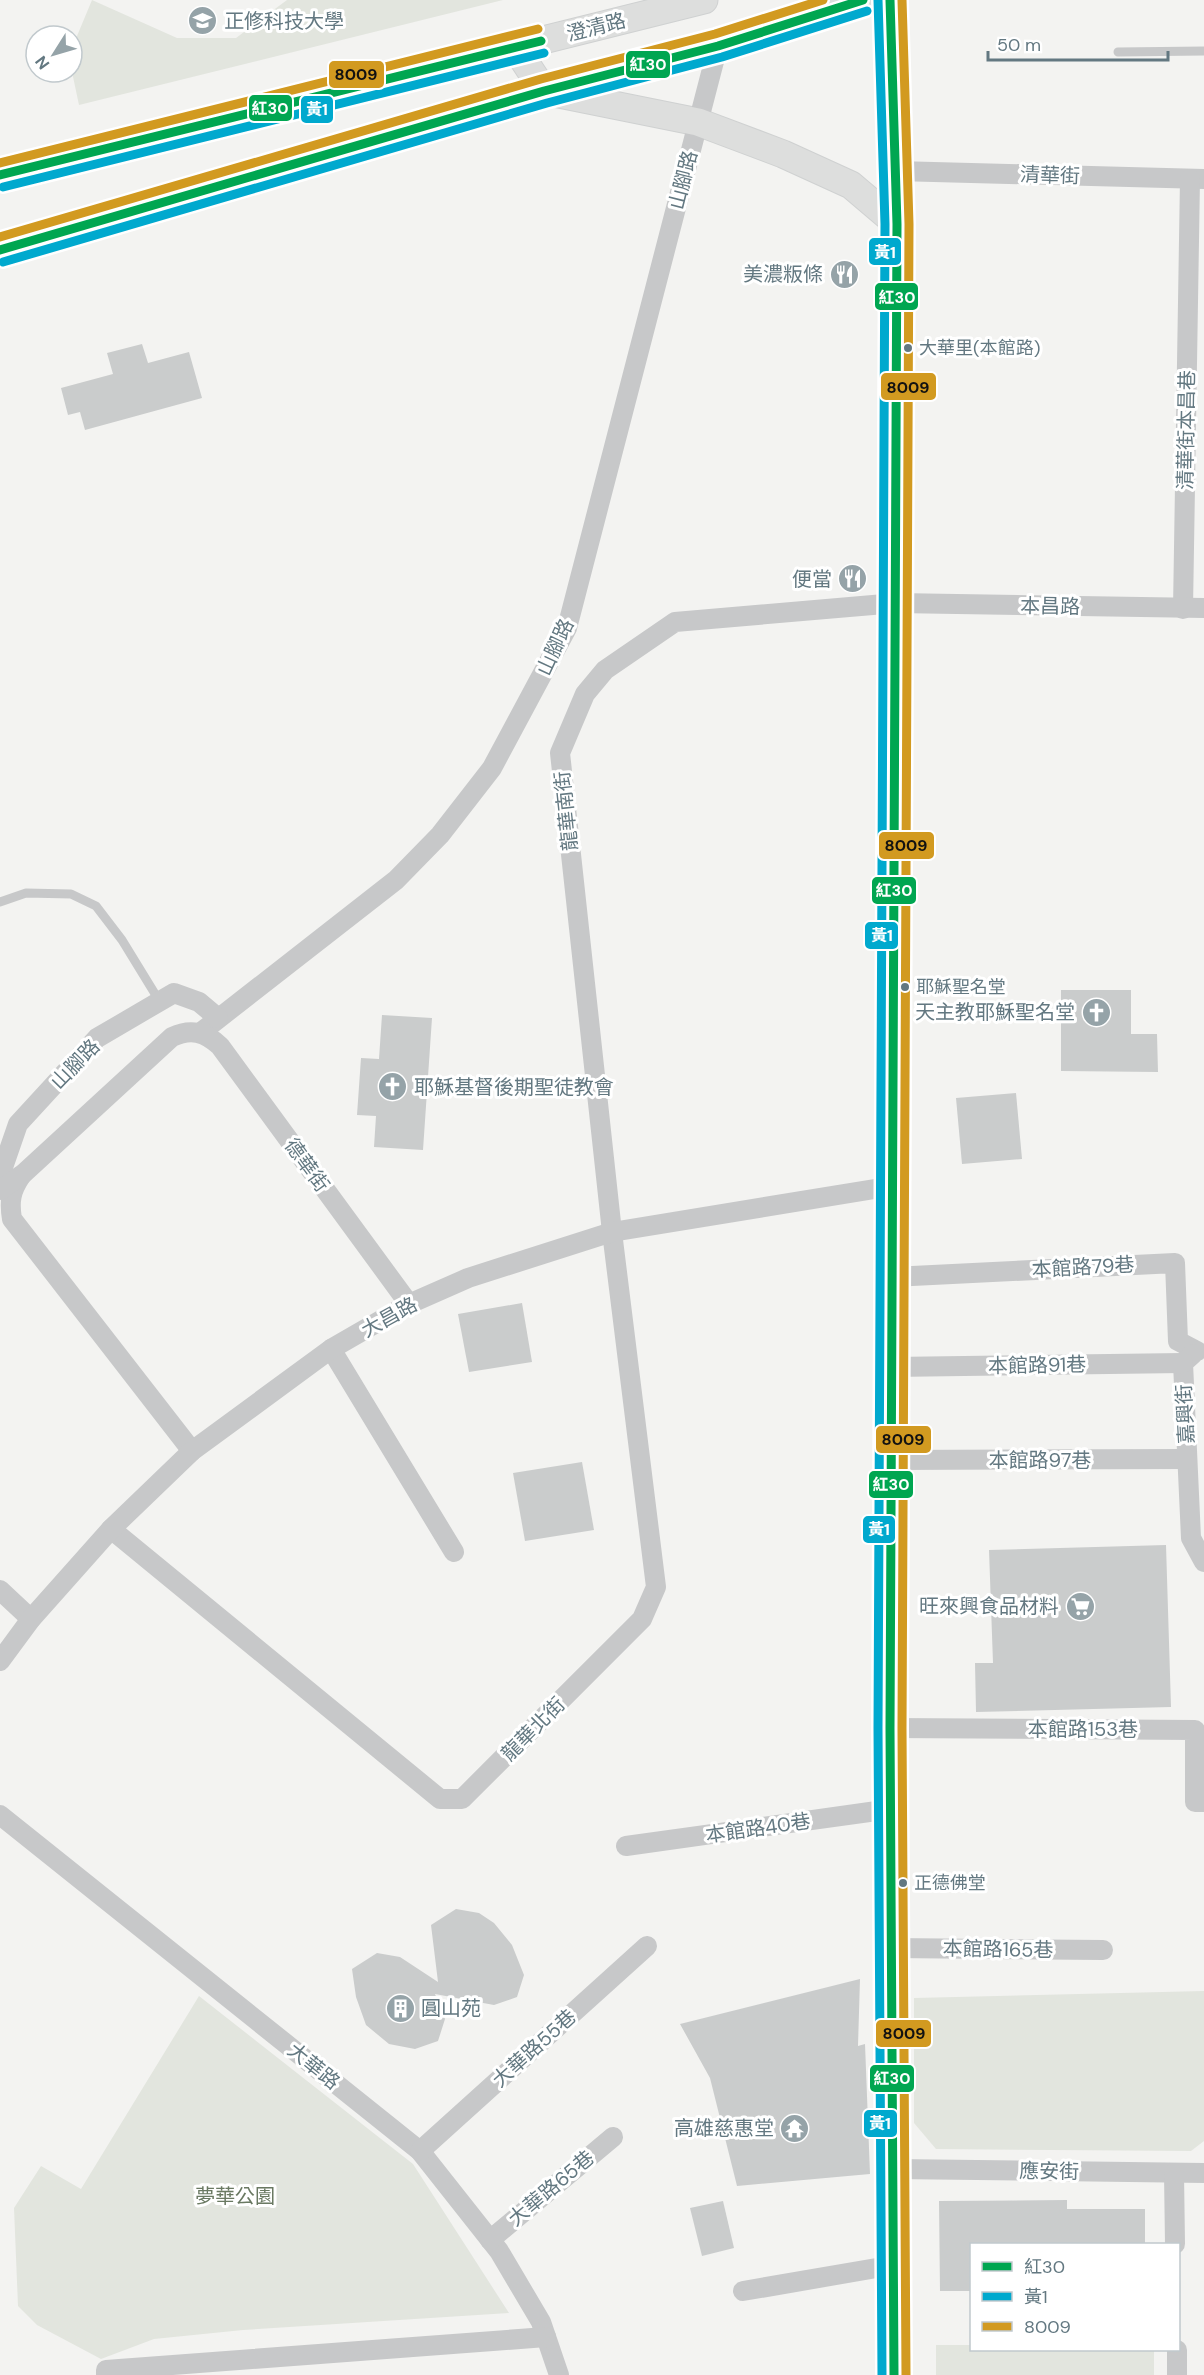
<svg xmlns="http://www.w3.org/2000/svg" width="1204" height="2375" font-family="'DM Sans','Noto Sans TC',sans-serif">
<style>
.green{fill:#e2e5de}
.building{fill:#cacccc}
.lines{fill:none;stroke-linecap:round;stroke-linejoin:round}
.secondary-casing{stroke:#cfd1d1;stroke-width:29}
.lane{stroke:#c7c8c9;stroke-width:9}
.street{stroke:#c7c8c9;stroke-width:20}
.secondary{stroke:#dddedd;stroke-width:27}
.bus-1-casing{stroke:#fff;stroke-width:14}
.bus-2-casing{stroke:#fff;stroke-width:14}
.bus-3-casing{stroke:#fff;stroke-width:14}
.bus-1{stroke:#00a651;stroke-width:9}
.bus-2{stroke:#00a9ce;stroke-width:9}
.bus-3{stroke:#d29a20;stroke-width:9}
.bus-dot{fill:#637881;stroke:#fff;stroke-width:2}
.labels{text-anchor:middle;dominant-baseline:central;stroke-width:6;stroke-linejoin:round;paint-order:stroke}
.bus-label{font-size:18px;fill:#637881;stroke:#fff;text-anchor:start}
.poi-label{font-size:20px;fill:#637881;stroke:#fff;text-anchor:end}
.street-label{font-size:20px;fill:#637881;stroke:#fff}
.park-label{font-size:20px;fill:#6a7962;stroke:#fff}
.line-badge{stroke:#fff;stroke-width:2}
.badge-label{font-size:16px;text-anchor:middle;font-weight:bold;fill:#fff}
.pale-badge-label{font-size:16px;text-anchor:middle;font-weight:bold;fill:#111}
</style>
<rect width="100%" height="100%" fill="#f3f3f1"/>
<g class="green">
<path d="M92,0L177,38H236L287,0H503L79,105L72,72V48Z"/>
<path d="M1204,1991V2141L1191,2151L936,2149L914,2123V1998Z"/>
<path d="M199,1996L413,2164L509,2313L243,2330L154,2339L101,2359L37,2325L18,2306L14,2208L41,2166L81,2189Z"/>
<path d="M936,2345H971L972,2350H1154V2375H936Z"/>
</g>
<g class="building">
<path d="M142,344L148,363L189,352L202,398L85,430L80,412L68,415L61,388L113,374L107,353Z"/>
<path d="M1061,990H1131V1034H1157L1158,1072L1061,1071Z"/>
<path d="M382,1015L432,1018L423,1150L374,1147L376,1116L357,1115L361,1058L379,1059Z"/>
<path d="M1016,1093L1022,1159L962,1164L956,1098Z"/>
<path d="M522,1303L532,1362L469,1372L458,1314Z"/>
<path d="M582,1462L594,1530L525,1541L513,1473Z"/>
<path d="M1166,1545L1171,1707L976,1712L975,1663H993L989,1550Z"/>
<path d="M456,1909L479,1913L494,1923L512,1945L524,1975L517,1997L494,2005L435,1994L445,2019L438,2041L415,2049L389,2044L366,2025L356,1997L352,1969L377,1953L400,1957L438,1982L431,1925Z"/>
<path d="M860,1979L858,2046L865,2044L870,2174L737,2186L710,2078L680,2024Z"/>
<path d="M1067,2200V2209H1145V2244H972V2291H940L939,2201Z"/>
<path d="M723,2201L734,2248L702,2256L690,2208Z"/>
</g>
<g class="lines">
<defs>
<g id="secondary">
<path d="M890,0L897,224L890,1728L894,2169V2375"/>
<path d="M515,47L544,91L698,122L783,154L851,185L897,224"/>
<path d="M0,175L704,0"/>
<path d="M0,250L544,91L718,46L863,0"/>
</g>
</defs>
<use href="#secondary" class="secondary-casing"/>
<g class="lane">
<path d="M1118,52L1204,51"/>
<path d="M0,902L26,893L71,894L96,906L122,940L160,1002"/>
</g>
<g class="street">
<path d="M896,171L1204,179"/>
<path d="M1183,609L1190,179"/>
<path d="M200,1033L396,880L440,835L492,768L567,628L718,46"/>
<path d="M0,1176L18,1124L97,1038L174,993L199,1002L218,1018"/>
<path d="M21,1176C11,1191 9,1201 12,1219L192,1451"/>
<path d="M0,1190L23,1174L172,1037C191,1028 205,1032 220,1046L409,1304"/>
<path d="M892,1277L1175,1263L1178,1341L1197,1351"/>
<path d="M331,1349L454,1552"/>
<path d="M1193,1354L1183,1363L1191,1538L1204,1562"/>
<path d="M892,1367L1183,1363"/>
<path d="M892,1460L1187,1459"/>
<path d="M111,1529L440,1799H462L642,1619L656,1587L612,1232L560,753L585,694L605,670L675,622L896,603L1204,608"/>
<path d="M0,1590L31,1619"/>
<path d="M0,1661L31,1619L111,1529L192,1451L331,1349L409,1304L468,1278L612,1232L893,1186"/>
<path d="M890,1728L1195,1730V1802H1204"/>
<path d="M0,1815L420,2151L499,2251L541,2322L559,2375"/>
<path d="M626,1846L891,1809"/>
<path d="M892,1948L1103,1950"/>
<path d="M420,2151L647,1946"/>
<path d="M894,2169L1204,2173"/>
<path d="M1174,2173L1175,2244"/>
<path d="M490,2240L613,2137"/>
<path d="M743,2291L894,2265"/>
<path d="M1177,2350V2375"/>
<path d="M106,2375V2370L546,2337"/>
</g>
<use href="#secondary" class="secondary"/>
<defs>
<g id="bus-1">
<path d="M890,0L897,224L890,1728L894,2375"/>
<path d="M0,175L541,41"/>
<path d="M0,250L544,91L718,46L863,0"/>
</g>
<g id="bus-2">
<path d="M878,0L885,224L878,1728L882,2375"/>
<path d="M3,187L544,53"/>
<path d="M3,262L547,103L722,57L867,11"/>
</g>
<g id="bus-3">
<path d="M902,0L909,224L902,1728L906,2375"/>
<path d="M0,163L538,29"/>
<path d="M0,237L541,79L715,34L823,0"/>
</g>
</defs>
<use href="#bus-1" class="bus-1-casing"/>
<use href="#bus-2" class="bus-2-casing"/>
<use href="#bus-3" class="bus-3-casing"/>
<use href="#bus-1" class="bus-1"/>
<use href="#bus-2" class="bus-2"/>
<use href="#bus-3" class="bus-3"/>
</g>
<defs>
<symbol id="university-disc" viewBox="-11 -11 22 22"><circle r="9.5" fill="#95a3a8" stroke="#fff"/><path d="M0-5L7-2L0 1L-7-2ZM-4 1L0 2.5L4 1V4Q0 6-4 4Z" fill="#fff"/></symbol>
<symbol id="restaurant-disc" viewBox="-11 -11 22 22"><circle r="9.5" fill="#95a3a8" stroke="#fff"/><path d="M-5-6h1v4h1v-4h1v4h1v-4h1v5L-1.5 .5V6h-2V.5L-5-1ZM5-6V6H3V1.5H1.5Q1.5-4 5-6Z" fill="#fff"/></symbol>
<symbol id="church-disc" viewBox="-11 -11 22 22"><circle r="9.5" fill="#95a3a8" stroke="#fff"/><path d="M-1.2-6h2.4v3.5h3.3v2.4h-3.3V6h-2.4V-.1h-3.3v-2.4h3.3Z" fill="#fff"/></symbol>
<symbol id="supermarket-disc" viewBox="-11 -11 22 22"><circle r="9.5" fill="#95a3a8" stroke="#fff"/><path d="M-6-5.5h2.5l.6 2H6L4.5 2H-2.5L-4.4-4H-6ZM-1.5 3.2a1.3 1.3 0 1 0 .1 0ZM3 3.2a1.3 1.3 0 1 0 .1 0Z" fill="#fff"/></symbol>
<symbol id="building-disc" viewBox="-11 -11 22 22"><circle r="9.5" fill="#95a3a8" stroke="#fff"/><path d="M-4-6H4V6H1V3H-1V6H-4ZM-2.5-4.3h1.7v1.8h-1.7ZM.8-4.3h1.7v1.8H.8ZM-2.5-1h1.7V.8h-1.7ZM.8-1h1.7V.8H.8Z" fill="#fff"/></symbol>
<symbol id="temple-disc" viewBox="-11 -11 22 22"><circle r="9.5" fill="#95a3a8" stroke="#fff"/><path d="M0-6L5-2H3V0L6.5 2.5H4V6H1.5V3h-3V6H-4V2.5H-6.5L-3 0V-2H-5Z" fill="#fff"/></symbol>
</defs>
<g fill-rule="evenodd">
<use href="#university-disc" x="186" y="4" width="33" height="33"/>
<use href="#restaurant-disc" x="828" y="258" width="33" height="33"/>
<use href="#restaurant-disc" x="836" y="562" width="33" height="33"/>
<use href="#church-disc" x="1080" y="996" width="33" height="33"/>
<use href="#church-disc" x="376" y="1070" width="33" height="33"/>
<use href="#supermarket-disc" x="1064" y="1590" width="33" height="33"/>
<use href="#building-disc" x="384" y="1992" width="33" height="33"/>
<use href="#temple-disc" x="778" y="2112" width="33" height="33"/>
</g>
<g class="bus-dot">
<circle cx="908" cy="348" r="5"/>
<circle cx="905" cy="987" r="5"/>
<circle cx="903" cy="1883" r="5"/>
</g>
<g class="labels">
<g class="bus-label">
<text x="919" y="348">大華里(本館路)</text>
<text x="916" y="987">耶穌聖名堂</text>
<text x="914" y="1883">正德佛堂</text>
</g>
<g class="poi-label">
<text x="224" y="21" text-anchor="start">正修科技大學</text>
<text x="823" y="274">美濃粄條</text>
<text x="832" y="579">便當</text>
<text x="1075" y="1012">天主教耶穌聖名堂</text>
<text x="414" y="1087" text-anchor="start">耶穌基督後期聖徒教會</text>
<text x="1059" y="1606">旺來興食品材料</text>
<text x="421" y="2008" text-anchor="start">圓山苑</text>
<text x="774" y="2128">高雄慈惠堂</text>
</g>
<g class="street-label">
<text transform="translate(596 27) rotate(-14)">澄清路</text>
<text transform="translate(1050 175) rotate(2)">清華街</text>
<text transform="translate(683 180) rotate(-76)">山腳路</text>
<text transform="translate(1186 430) rotate(-89)">清華街本昌巷</text>
<text transform="translate(1050 606) rotate(1)">本昌路</text>
<text transform="translate(555 647) rotate(-65)">山腳路</text>
<text transform="translate(566 811) rotate(-96)">龍華南街</text>
<text transform="translate(75 1064) rotate(-46)">山腳路</text>
<text transform="translate(307 1165) rotate(54)">德華街</text>
<text transform="translate(1083 1267) rotate(-3)">本館路79巷</text>
<text transform="translate(389 1317) rotate(-29)">大昌路</text>
<text transform="translate(1037 1365) rotate(-1)">本館路91巷</text>
<text transform="translate(1185 1414) rotate(-93)">嘉興街</text>
<text x="1040" y="1460">本館路97巷</text>
<text transform="translate(533 1729) rotate(-45)">龍華北街</text>
<text x="1083" y="1729">本館路153巷</text>
<text transform="translate(758 1828) rotate(-8)">本館路40巷</text>
<text transform="translate(998 1949) rotate(1)">本館路165巷</text>
<text transform="translate(534 2048) rotate(-42)">大華路55巷</text>
<text transform="translate(314 2066) rotate(39)">大華路</text>
<text transform="translate(1049 2171) rotate(1)">應安街</text>
<text transform="translate(551 2188) rotate(-40)">大華路65巷</text>
</g>
<g class="park-label">
<text x="235" y="2196">夢華公園</text>
</g>
</g>
<g class="line-badge">
<rect x="625" y="50" width="46" height="29" rx="6" fill="#00a651"/>
<rect x="328" y="60" width="57" height="29" rx="6" fill="#d29a20"/>
<rect x="248" y="94" width="45" height="28" rx="6" fill="#00a651"/>
<rect x="300" y="95" width="34" height="29" rx="6" fill="#00a9ce"/>
<rect x="868" y="237" width="34" height="29" rx="6" fill="#00a9ce"/>
<rect x="874" y="282" width="45" height="29" rx="6" fill="#00a651"/>
<rect x="880" y="372" width="57" height="29" rx="6" fill="#d29a20"/>
<rect x="878" y="831" width="57" height="29" rx="6" fill="#d29a20"/>
<rect x="871" y="876" width="46" height="29" rx="6" fill="#00a651"/>
<rect x="864" y="921" width="35" height="29" rx="6" fill="#00a9ce"/>
<rect x="875" y="1425" width="57" height="29" rx="6" fill="#d29a20"/>
<rect x="868" y="1470" width="46" height="29" rx="6" fill="#00a651"/>
<rect x="862" y="1515" width="34" height="29" rx="6" fill="#00a9ce"/>
<rect x="875" y="2019" width="57" height="29" rx="6" fill="#d29a20"/>
<rect x="869" y="2064" width="46" height="29" rx="6" fill="#00a651"/>
<rect x="863" y="2109" width="35" height="29" rx="6" fill="#00a9ce"/>
</g>
<g class="badge-label">
<text x="648" y="70">紅30</text>
<text x="270" y="114">紅30</text>
<text x="317" y="115">黃1</text>
<text x="885" y="258">黃1</text>
<text x="897" y="303">紅30</text>
<text x="894" y="896">紅30</text>
<text x="882" y="941">黃1</text>
<text x="891" y="1490">紅30</text>
<text x="879" y="1535">黃1</text>
<text x="892" y="2084">紅30</text>
<text x="880" y="2129">黃1</text>
</g>
<g class="pale-badge-label">
<text x="356" y="80">8009</text>
<text x="908" y="393">8009</text>
<text x="906" y="851">8009</text>
<text x="903" y="1445">8009</text>
<text x="904" y="2039">8009</text>
</g>
<rect x="970" y="2243" width="210" height="108" fill="#ffffff" stroke="#c1c9cd" stroke-width="1.5"/>
<rect x="982" y="2262" width="30" height="9" fill="#00a651" stroke="#c1c9cd" stroke-width="1.5"/>
<text x="1024" y="2273" font-size="18" fill="#637881">紅30</text>
<rect x="982" y="2292" width="30" height="9" fill="#00a9ce" stroke="#c1c9cd" stroke-width="1.5"/>
<text x="1024" y="2303" font-size="18" fill="#637881">黃1</text>
<rect x="982" y="2322" width="30" height="9" fill="#d29a20" stroke="#c1c9cd" stroke-width="1.5"/>
<text x="1024" y="2333" font-size="18" fill="#637881">8009</text>
<g transform="translate(54 54) rotate(233)"><circle r="28" fill="#ffffff" stroke="#c1c9cd" stroke-width="1.5"/>
<path d="M0-4.5L10 22L0 15L-10 22Z" fill="#95a3a8"/>
<text y="-9" font-size="16" font-weight="bold" text-anchor="middle" fill="#637881">N</text>
</g>
<path d="M988 51v9h180v-9" fill="none" stroke="#637881" stroke-width="3"/>
<text x="997" y="51" font-size="18" fill="#637881" stroke="#ffffff" stroke-width="4.5" paint-order="stroke">50 m</text>
</svg>
